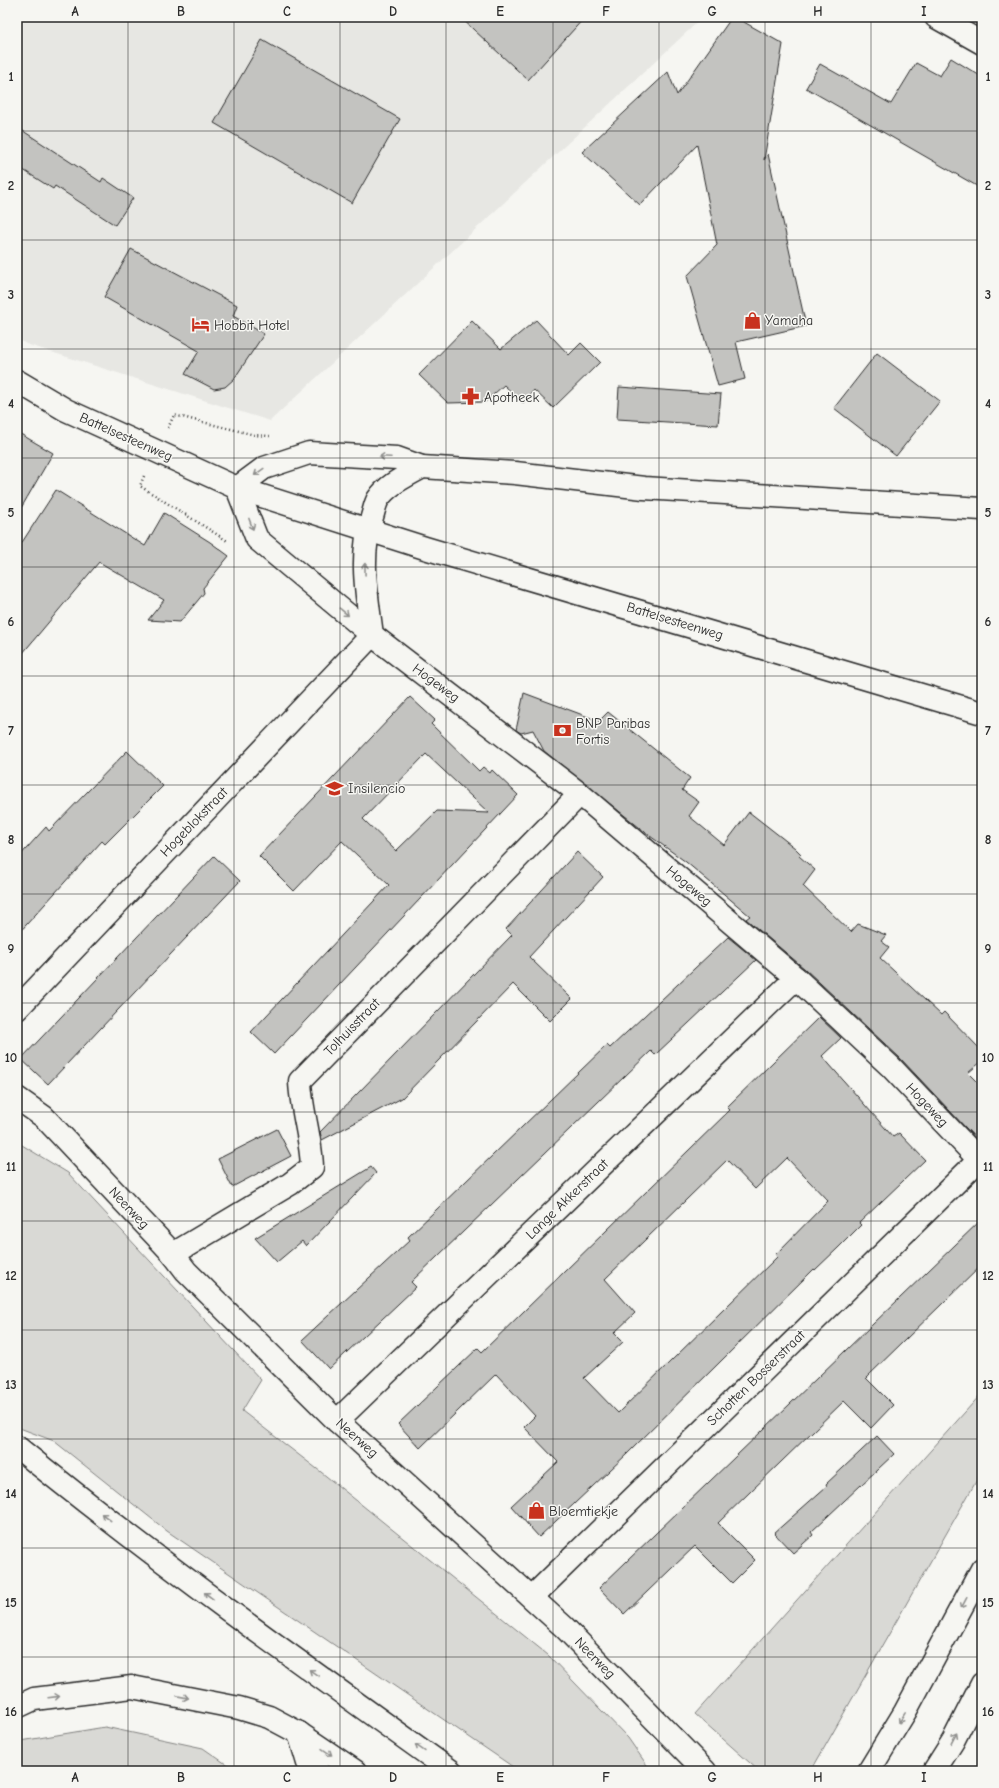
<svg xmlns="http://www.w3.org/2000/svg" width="999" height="1788" font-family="'Comic Neue',sans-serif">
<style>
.built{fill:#e7e7e3}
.green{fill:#d9d9d5;stroke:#828280}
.building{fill:#c3c3c0;stroke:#2b2b2b;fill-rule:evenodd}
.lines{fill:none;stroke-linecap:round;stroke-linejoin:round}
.minor-casing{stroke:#2b2b2b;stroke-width:25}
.secondary-casing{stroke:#2b2b2b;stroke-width:25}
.primary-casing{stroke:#2b2b2b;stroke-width:25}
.motorway-casing{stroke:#2b2b2b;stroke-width:25}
.path{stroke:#2b2b2b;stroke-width:2.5;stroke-dasharray:1 3;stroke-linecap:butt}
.minor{stroke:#f6f6f2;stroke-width:22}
.secondary{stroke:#f6f6f2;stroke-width:22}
.primary{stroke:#f6f6f2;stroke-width:22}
.motorway{stroke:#f6f6f2;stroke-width:22}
.oneway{stroke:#90908e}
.grid{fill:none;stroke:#2b2b2b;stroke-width:1;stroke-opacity:0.55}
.labels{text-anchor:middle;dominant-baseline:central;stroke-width:3;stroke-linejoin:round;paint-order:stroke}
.poi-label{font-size:14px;fill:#2b2b2b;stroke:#f6f6f2;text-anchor:start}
.street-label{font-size:14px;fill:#2b2b2b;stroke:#f6f6f2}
.neatline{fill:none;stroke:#2b2b2b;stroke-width:1.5}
.grid-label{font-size:13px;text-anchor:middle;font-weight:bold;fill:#2b2b2b}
</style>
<rect width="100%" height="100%" fill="#f6f6f2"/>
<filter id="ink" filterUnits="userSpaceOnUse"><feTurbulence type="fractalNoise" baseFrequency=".025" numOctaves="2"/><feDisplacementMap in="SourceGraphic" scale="8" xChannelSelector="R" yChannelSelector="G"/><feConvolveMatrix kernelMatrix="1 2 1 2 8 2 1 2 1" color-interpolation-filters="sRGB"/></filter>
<g filter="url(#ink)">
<path class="built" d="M17,17H703L270,421L26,344L17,338Z"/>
<g class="green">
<path d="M17,1142L68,1173L261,1380L242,1411L321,1472L548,1655L628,1738L651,1771H519L167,1531L54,1441L17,1427Z"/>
<path d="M982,1393V1471L811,1771H759L695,1714Z"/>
<path d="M105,1727L203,1748L236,1771H17V1743L21,1741Z"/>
</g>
<g class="building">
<path d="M460,17H585L528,80Z"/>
<path d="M732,17H735L783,44L764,160L768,154L806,326L736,342L745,379L718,386L687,276L717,245L697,145L640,205L582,152L668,72L677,95Z"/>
<path d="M262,40L400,119L352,203L214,123Z"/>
<path d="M951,58L982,77V189L806,88L820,64L891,104L916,63L940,76Z"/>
<path d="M17,127L101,182L103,178L133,198L115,225L55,186L53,189L17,166Z"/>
<path d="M131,249L237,305L233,316L264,334L234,379L225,387L214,389L185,374L199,351L104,297Z"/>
<path d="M536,320L569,355L581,343L600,362L553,408L534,390L523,403L504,385L485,402L448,403L419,375L472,321L501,349Z"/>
<path d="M877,353L940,401L896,456L834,408Z"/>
<path d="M619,387L721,394L718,425L617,419Z"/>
<path d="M17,432L53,453L17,515Z"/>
<path d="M56,490L145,546L164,513L210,542L229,556L203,588L204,593L180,622L148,620L164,600L99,562L17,660V550Z"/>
<path d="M524,693L599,721L608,712L690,778L682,790L699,802L689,816L724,845L749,812L795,848L801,854L799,856L815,870L803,886L851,932L858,924L886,935L881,941L889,947L880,958L941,1015L944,1012L982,1051V1061L968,1073L982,1087V1145L900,1058L805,969L746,919L750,916L686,862L650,836L544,751L533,730L521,733L516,730Z"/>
<path d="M410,697L435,720L431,724L479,771L483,767L490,773L492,770L518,795L274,1054L251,1032L389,885L342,841L294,891L259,856ZM426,754L489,813L437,811L396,851L363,819Z"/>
<path d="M127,751L163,786L105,844L102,841L17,935V859L46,827L49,831Z"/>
<path d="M577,852L603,877L529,957L572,999L550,1021L513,984L402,1098L322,1140L320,1132L512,935L506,929Z"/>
<path d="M214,856L240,881L48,1084L21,1059Z"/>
<path d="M728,937L756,960L655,1055L651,1051L411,1282L416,1287L329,1369L302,1340L410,1240L408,1237L607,1045L610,1048Z"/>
<path d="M819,1017L841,1038L822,1056L893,1137L899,1133L925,1160L859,1223L861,1225L838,1248L815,1270L814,1269L627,1454L539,1537L511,1506L558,1462L524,1427L535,1416L496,1374L420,1448L398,1424L478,1348L482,1352L730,1110L727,1107ZM787,1158L828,1201L775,1255L777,1257L618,1413L584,1378L623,1342L614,1333L635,1313L605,1279L727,1160L755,1189Z"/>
<path d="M277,1129L291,1156L232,1187L218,1159Z"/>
<path d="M371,1167L376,1173L306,1246L302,1241L277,1262L255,1238Z"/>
<path d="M982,1219V1265L866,1378L893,1405L871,1428L844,1401L718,1523L755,1560L732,1583L695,1546L624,1614L599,1588Z"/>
<path d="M877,1436L894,1454L811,1532L813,1535L793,1553L774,1533L827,1486L826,1484Z"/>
</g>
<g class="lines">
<defs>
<g id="minor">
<path d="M936,17L982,43"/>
<path d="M982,509L644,488L515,473L422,467L397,458L309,453L264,468L237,488L257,539L372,635L580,794L796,978L891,1067L982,1163"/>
<path d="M372,635C367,596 359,556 372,517C374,511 375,504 378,499C388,484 407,476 422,467"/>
<path d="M17,1009L372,635"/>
<path d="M17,1098L44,1117L173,1254L186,1271L337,1421L564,1627L705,1771"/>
<path d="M173,1254L290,1184L312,1167C311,1137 301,1110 300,1081L580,794"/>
<path d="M337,1421L796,978"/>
<path d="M532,1597L979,1160"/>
</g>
<path id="secondary" d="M17,381L66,410L237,488L425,548L982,713"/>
<g id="primary">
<path d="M299,1733L355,1771"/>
<path d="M299,1733L308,1763L318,1771"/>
<path d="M869,1771L905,1712L982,1569"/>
<path d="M934,1771L953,1741L982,1684"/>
</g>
<g id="motorway">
<path d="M17,1447C157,1561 304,1666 451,1771"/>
<path d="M17,1707L34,1699L132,1687L239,1708L269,1717L299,1733"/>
</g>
</defs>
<use href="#minor" class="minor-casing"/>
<use href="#secondary" class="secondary-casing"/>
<use href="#primary" class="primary-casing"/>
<use href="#motorway" class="motorway-casing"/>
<g class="path">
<path d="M168,428L174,415L255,435L270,436"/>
<path d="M144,476L140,486L229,542"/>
</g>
<use href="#minor" class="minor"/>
<use href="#secondary" class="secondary"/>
<use href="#primary" class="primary"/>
<use href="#motorway" class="motorway"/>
</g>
<defs><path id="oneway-shaft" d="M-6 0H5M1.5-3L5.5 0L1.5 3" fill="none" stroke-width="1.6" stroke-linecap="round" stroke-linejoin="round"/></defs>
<g class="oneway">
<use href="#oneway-shaft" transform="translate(385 457) rotate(-177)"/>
<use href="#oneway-shaft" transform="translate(259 472) rotate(144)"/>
<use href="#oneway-shaft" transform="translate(251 524) rotate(69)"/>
<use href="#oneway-shaft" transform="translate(365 569) rotate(-91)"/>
<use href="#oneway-shaft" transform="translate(344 612) rotate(40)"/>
<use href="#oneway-shaft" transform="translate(106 1517) rotate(-143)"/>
<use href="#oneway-shaft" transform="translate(209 1596) rotate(-143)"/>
<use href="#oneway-shaft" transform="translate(964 1603) rotate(118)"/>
<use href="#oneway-shaft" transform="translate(314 1673) rotate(-145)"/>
<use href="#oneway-shaft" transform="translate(54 1697) rotate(-7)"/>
<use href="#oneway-shaft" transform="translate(183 1697) rotate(11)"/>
<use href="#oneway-shaft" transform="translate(902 1718) rotate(122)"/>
<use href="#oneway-shaft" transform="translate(954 1738) rotate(-62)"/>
<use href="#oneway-shaft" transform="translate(420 1748) rotate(-145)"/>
<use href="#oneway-shaft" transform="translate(327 1752) rotate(34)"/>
</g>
</g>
<path class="grid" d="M128,17V1771M234,17V1771M340,17V1771M446,17V1771M553,17V1771M659,17V1771M765,17V1771M871,17V1771M17,131H982M17,240H982M17,349H982M17,458H982M17,567H982M17,676H982M17,785H982M17,894H982M17,1003H982M17,1112H982M17,1221H982M17,1330H982M17,1439H982M17,1548H982M17,1657H982"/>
<defs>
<symbol id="shop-bare" viewBox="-9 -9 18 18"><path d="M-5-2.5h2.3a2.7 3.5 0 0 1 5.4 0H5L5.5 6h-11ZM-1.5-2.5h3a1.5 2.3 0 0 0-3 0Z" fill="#c8321e" stroke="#f6f6f2" stroke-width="2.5" paint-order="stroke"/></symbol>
<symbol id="hotel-bare" viewBox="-9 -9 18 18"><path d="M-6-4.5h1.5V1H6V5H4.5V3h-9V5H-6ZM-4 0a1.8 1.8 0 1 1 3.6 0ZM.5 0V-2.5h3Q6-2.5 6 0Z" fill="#c8321e" stroke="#f6f6f2" stroke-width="2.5" paint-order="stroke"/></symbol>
<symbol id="pharmacy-bare" viewBox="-9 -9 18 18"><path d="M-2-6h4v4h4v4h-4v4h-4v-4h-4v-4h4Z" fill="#c8321e" stroke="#f6f6f2" stroke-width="2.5" paint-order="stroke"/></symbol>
<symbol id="bank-bare" viewBox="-9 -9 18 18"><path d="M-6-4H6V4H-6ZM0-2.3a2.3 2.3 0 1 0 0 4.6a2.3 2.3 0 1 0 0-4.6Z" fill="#c8321e" stroke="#f6f6f2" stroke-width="2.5" paint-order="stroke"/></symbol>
<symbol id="school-bare" viewBox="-9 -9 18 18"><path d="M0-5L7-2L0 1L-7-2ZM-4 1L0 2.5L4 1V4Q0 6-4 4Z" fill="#c8321e" stroke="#f6f6f2" stroke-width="2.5" paint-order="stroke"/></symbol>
</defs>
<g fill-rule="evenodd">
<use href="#shop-bare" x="740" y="308" width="25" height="25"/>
<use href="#hotel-bare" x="188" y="312" width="25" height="25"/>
<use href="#pharmacy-bare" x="458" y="384" width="25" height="25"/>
<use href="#bank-bare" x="550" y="718" width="25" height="25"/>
<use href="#school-bare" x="322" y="776" width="25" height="25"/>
<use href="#shop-bare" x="524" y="1498" width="25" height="25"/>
</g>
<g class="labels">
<g class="poi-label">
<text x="765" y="320">Yamaha</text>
<text x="214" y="325">Hobbit Hotel</text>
<text x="484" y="397">Apotheek</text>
<text x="576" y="723">BNP Paribas<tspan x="576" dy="16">Fortis</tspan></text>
<text x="348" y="788">Insilencio</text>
<text x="549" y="1511">Bloemtiekje</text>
</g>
<g class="street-label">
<text transform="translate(126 437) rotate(24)">Battelsesteenweg</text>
<text transform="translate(675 621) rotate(17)">Battelsesteenweg</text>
<text transform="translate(436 683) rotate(37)">Hogeweg</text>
<text transform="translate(194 822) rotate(-46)">Hogeblokstraat</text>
<text transform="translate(689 886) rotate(40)">Hogeweg</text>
<text transform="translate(352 1027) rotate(-46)">Tolhuisstraat</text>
<text transform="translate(927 1105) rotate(47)">Hogeweg</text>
<text transform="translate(567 1199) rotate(-44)">Lange Akkerstraat</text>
<text transform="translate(129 1208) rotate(47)">Neerweg</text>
<text transform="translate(756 1378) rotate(-44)">Schotten Bosserstraat</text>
<text transform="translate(357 1438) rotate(42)">Neerweg</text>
<text transform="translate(595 1658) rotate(46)">Neerweg</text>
</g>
</g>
<rect width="999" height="1788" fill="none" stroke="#f6f6f2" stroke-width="44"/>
<rect x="22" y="22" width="955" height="1744" class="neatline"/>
<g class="grid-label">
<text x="75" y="16">A</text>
<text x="181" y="16">B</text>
<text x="287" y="16">C</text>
<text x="393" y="16">D</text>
<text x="500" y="16">E</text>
<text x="606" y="16">F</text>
<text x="712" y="16">G</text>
<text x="818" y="16">H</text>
<text x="924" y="16">I</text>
<text x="11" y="81">1</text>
<text x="988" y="81">1</text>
<text x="11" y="190">2</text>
<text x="988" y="190">2</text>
<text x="11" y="299">3</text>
<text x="988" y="299">3</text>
<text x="11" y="408">4</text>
<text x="988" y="408">4</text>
<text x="11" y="517">5</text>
<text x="988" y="517">5</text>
<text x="11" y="626">6</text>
<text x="988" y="626">6</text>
<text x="11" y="735">7</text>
<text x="988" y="735">7</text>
<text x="11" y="844">8</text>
<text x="988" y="844">8</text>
<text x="11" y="953">9</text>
<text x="988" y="953">9</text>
<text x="11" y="1062">10</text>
<text x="988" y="1062">10</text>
<text x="11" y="1171">11</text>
<text x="988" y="1171">11</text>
<text x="11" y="1280">12</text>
<text x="988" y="1280">12</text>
<text x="11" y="1389">13</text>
<text x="988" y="1389">13</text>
<text x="11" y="1498">14</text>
<text x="988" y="1498">14</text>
<text x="11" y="1607">15</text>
<text x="988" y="1607">15</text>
<text x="11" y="1716">16</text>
<text x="988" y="1716">16</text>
<text x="75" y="1782">A</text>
<text x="181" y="1782">B</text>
<text x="287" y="1782">C</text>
<text x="393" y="1782">D</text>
<text x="500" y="1782">E</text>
<text x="606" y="1782">F</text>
<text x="712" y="1782">G</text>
<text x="818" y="1782">H</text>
<text x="924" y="1782">I</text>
</g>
</svg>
